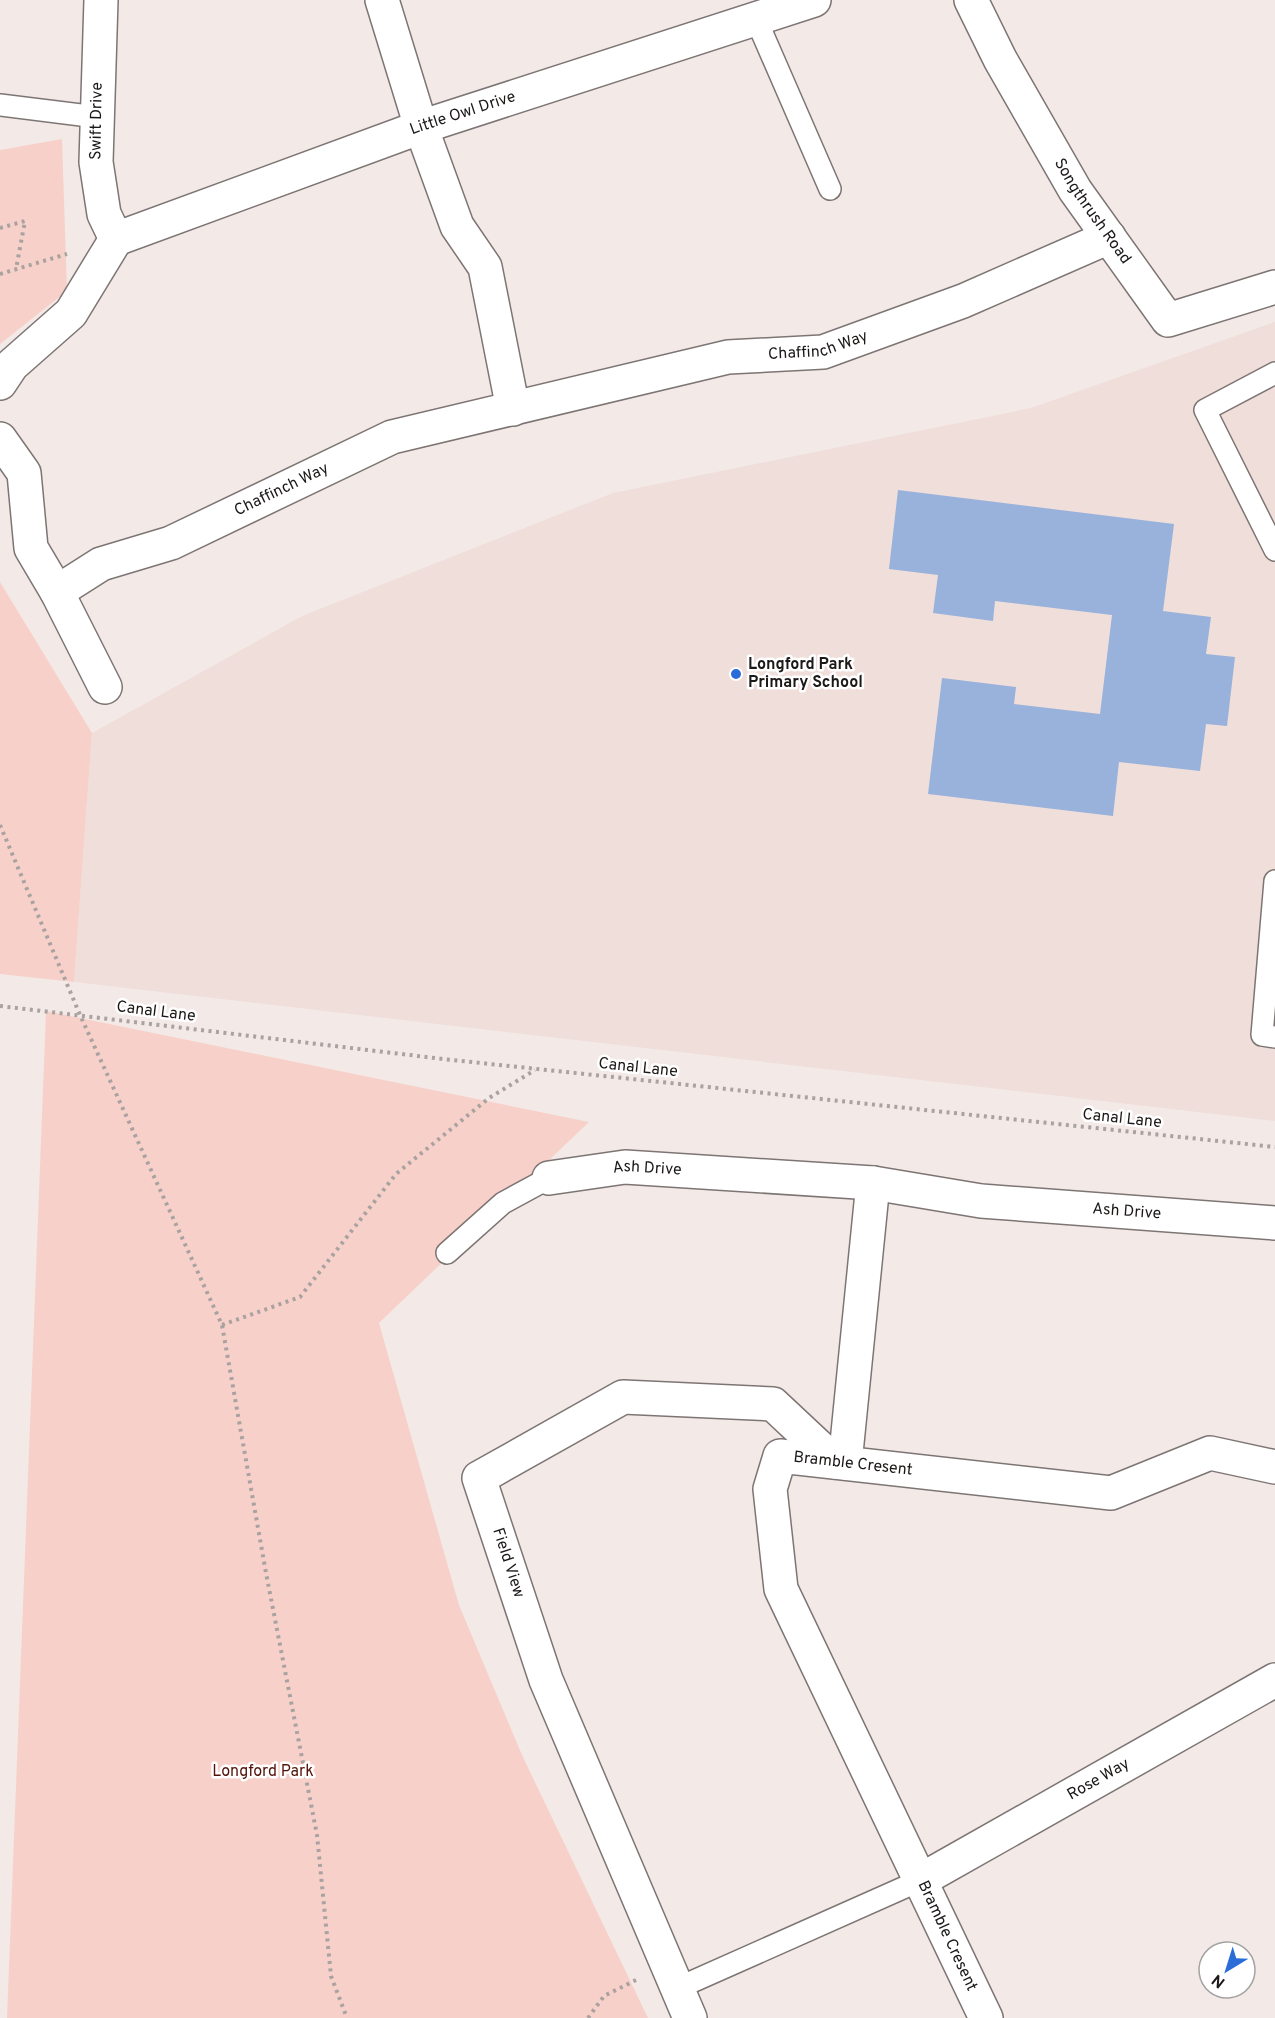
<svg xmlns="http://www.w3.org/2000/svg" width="1275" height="2018" font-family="Overpass,sans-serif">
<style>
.built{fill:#f0deda}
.green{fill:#f7d1c9}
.building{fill:#98b2dc}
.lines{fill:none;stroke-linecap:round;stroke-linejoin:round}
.service-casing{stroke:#7d7573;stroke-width:24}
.minor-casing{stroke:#7d7573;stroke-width:36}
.path{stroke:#a9a2a0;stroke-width:4;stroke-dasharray:3 4.5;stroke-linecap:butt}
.service{stroke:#fff;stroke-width:21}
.minor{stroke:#fff;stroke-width:33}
.poi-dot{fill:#2a6dd9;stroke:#fff;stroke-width:2}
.labels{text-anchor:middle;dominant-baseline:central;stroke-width:5;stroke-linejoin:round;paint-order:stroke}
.street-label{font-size:16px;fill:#1b1817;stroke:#fff}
.poi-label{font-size:16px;font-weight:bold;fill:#1b1817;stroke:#fff;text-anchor:start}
.park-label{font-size:16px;fill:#531208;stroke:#fff}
</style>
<rect width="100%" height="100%" fill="#f3eae8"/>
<path class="built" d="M1275,322V1121L74,982L92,733L302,616L613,493L1031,408Z"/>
<g class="green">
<path d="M62,139L67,291L0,344V150Z"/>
<path d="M0,582L92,733L74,982L0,974Z"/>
<path d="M46,1011L589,1122L379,1323L459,1605L522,1755L648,2018H7Z"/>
</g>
<path class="building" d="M898,490L1174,524L1163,611L1211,617L1206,654L1235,657L1227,726L1206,724L1200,771L1119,762L1113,816L928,794L942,678L1016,687L1014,704L1100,714L1112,615L995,601L993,621L933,613L938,575L889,569Z"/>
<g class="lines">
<defs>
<g id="service">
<path d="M756,19L830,189"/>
<path d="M0,105L97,117"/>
<path d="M1275,373L1205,410L1275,550"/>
<path d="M1275,881L1262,1035L1275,1037"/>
<path d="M447,1253L503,1203L549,1178"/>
<path d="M678,1988L921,1880"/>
</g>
<g id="minor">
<path d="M101,0L96,162L104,214L116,239"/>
<path d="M382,0L421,127L457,226L485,267L513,409"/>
<path id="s1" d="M971,0L1000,59L1075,190L1168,320L1275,287"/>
<path id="s2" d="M116,239L421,127L814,0"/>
<path d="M0,383L12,365L71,313L116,239"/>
<path d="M0,439L24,473L31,548L57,592L105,687"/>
<path id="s3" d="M57,592L101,564L171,543L392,437L728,357L823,352L963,301L1109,237"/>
<path id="s4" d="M549,1178L625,1167L873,1183"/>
<path id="s5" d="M845,1463L873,1183L981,1201L1275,1223"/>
<path id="s6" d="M921,1880L1275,1680"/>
<path d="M690,2018L546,1680L479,1478L623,1397L773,1404L835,1462"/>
<path id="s7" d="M986,2018L781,1589L770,1489L780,1456L1111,1493L1210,1453L1275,1467"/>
</g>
</defs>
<use href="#service" class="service-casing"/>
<use href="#minor" class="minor-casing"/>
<g class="path">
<path d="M0,228L25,221L16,269"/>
<path d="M0,274L67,254"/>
<path d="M0,825L80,1015L222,1325L266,1573L317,1835L331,1976L347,2018"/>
<path d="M0,1006L443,1059L1275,1147"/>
<path d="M222,1325L300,1297L396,1174L489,1098L535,1070"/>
<path d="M588,2018L604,1996L638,1979"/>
</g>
<use href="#service" class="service"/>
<use href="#minor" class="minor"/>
</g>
<circle class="poi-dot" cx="736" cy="674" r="6"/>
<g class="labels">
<g class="street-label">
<text stroke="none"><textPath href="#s2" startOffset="369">Little Owl Drive</textPath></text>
<text transform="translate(97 121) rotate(-89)">Swift Drive</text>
<text stroke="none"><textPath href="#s1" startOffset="244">Songthrush Road</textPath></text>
<text stroke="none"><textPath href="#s3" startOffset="807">Chaffinch Way</textPath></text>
<text stroke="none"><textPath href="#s3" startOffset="248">Chaffinch Way</textPath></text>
<text transform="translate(156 1012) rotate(7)">Canal Lane</text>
<text transform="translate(638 1068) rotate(6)">Canal Lane</text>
<text transform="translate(1122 1119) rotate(6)">Canal Lane</text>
<text stroke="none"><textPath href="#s4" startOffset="99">Ash Drive</textPath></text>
<text stroke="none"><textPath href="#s5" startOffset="537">Ash Drive</textPath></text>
<text stroke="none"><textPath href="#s7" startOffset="684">Bramble Cresent</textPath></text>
<text transform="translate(508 1563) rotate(72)">Field View</text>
<text stroke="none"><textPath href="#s6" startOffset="204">Rose Way</textPath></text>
<text transform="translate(947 1936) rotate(65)">Bramble Cresent</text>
</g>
<g class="poi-label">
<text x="748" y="665">Longford Park<tspan x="748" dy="18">Primary School</tspan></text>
</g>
<g class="park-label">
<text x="263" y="1772">Longford Park</text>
</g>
</g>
<g transform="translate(1227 1970) rotate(218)"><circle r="28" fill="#ffffff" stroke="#a4a3a2" stroke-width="1.5"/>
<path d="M0-4.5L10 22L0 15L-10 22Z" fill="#2a6dd9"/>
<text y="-9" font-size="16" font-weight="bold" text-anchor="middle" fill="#1b1817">N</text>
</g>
</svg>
